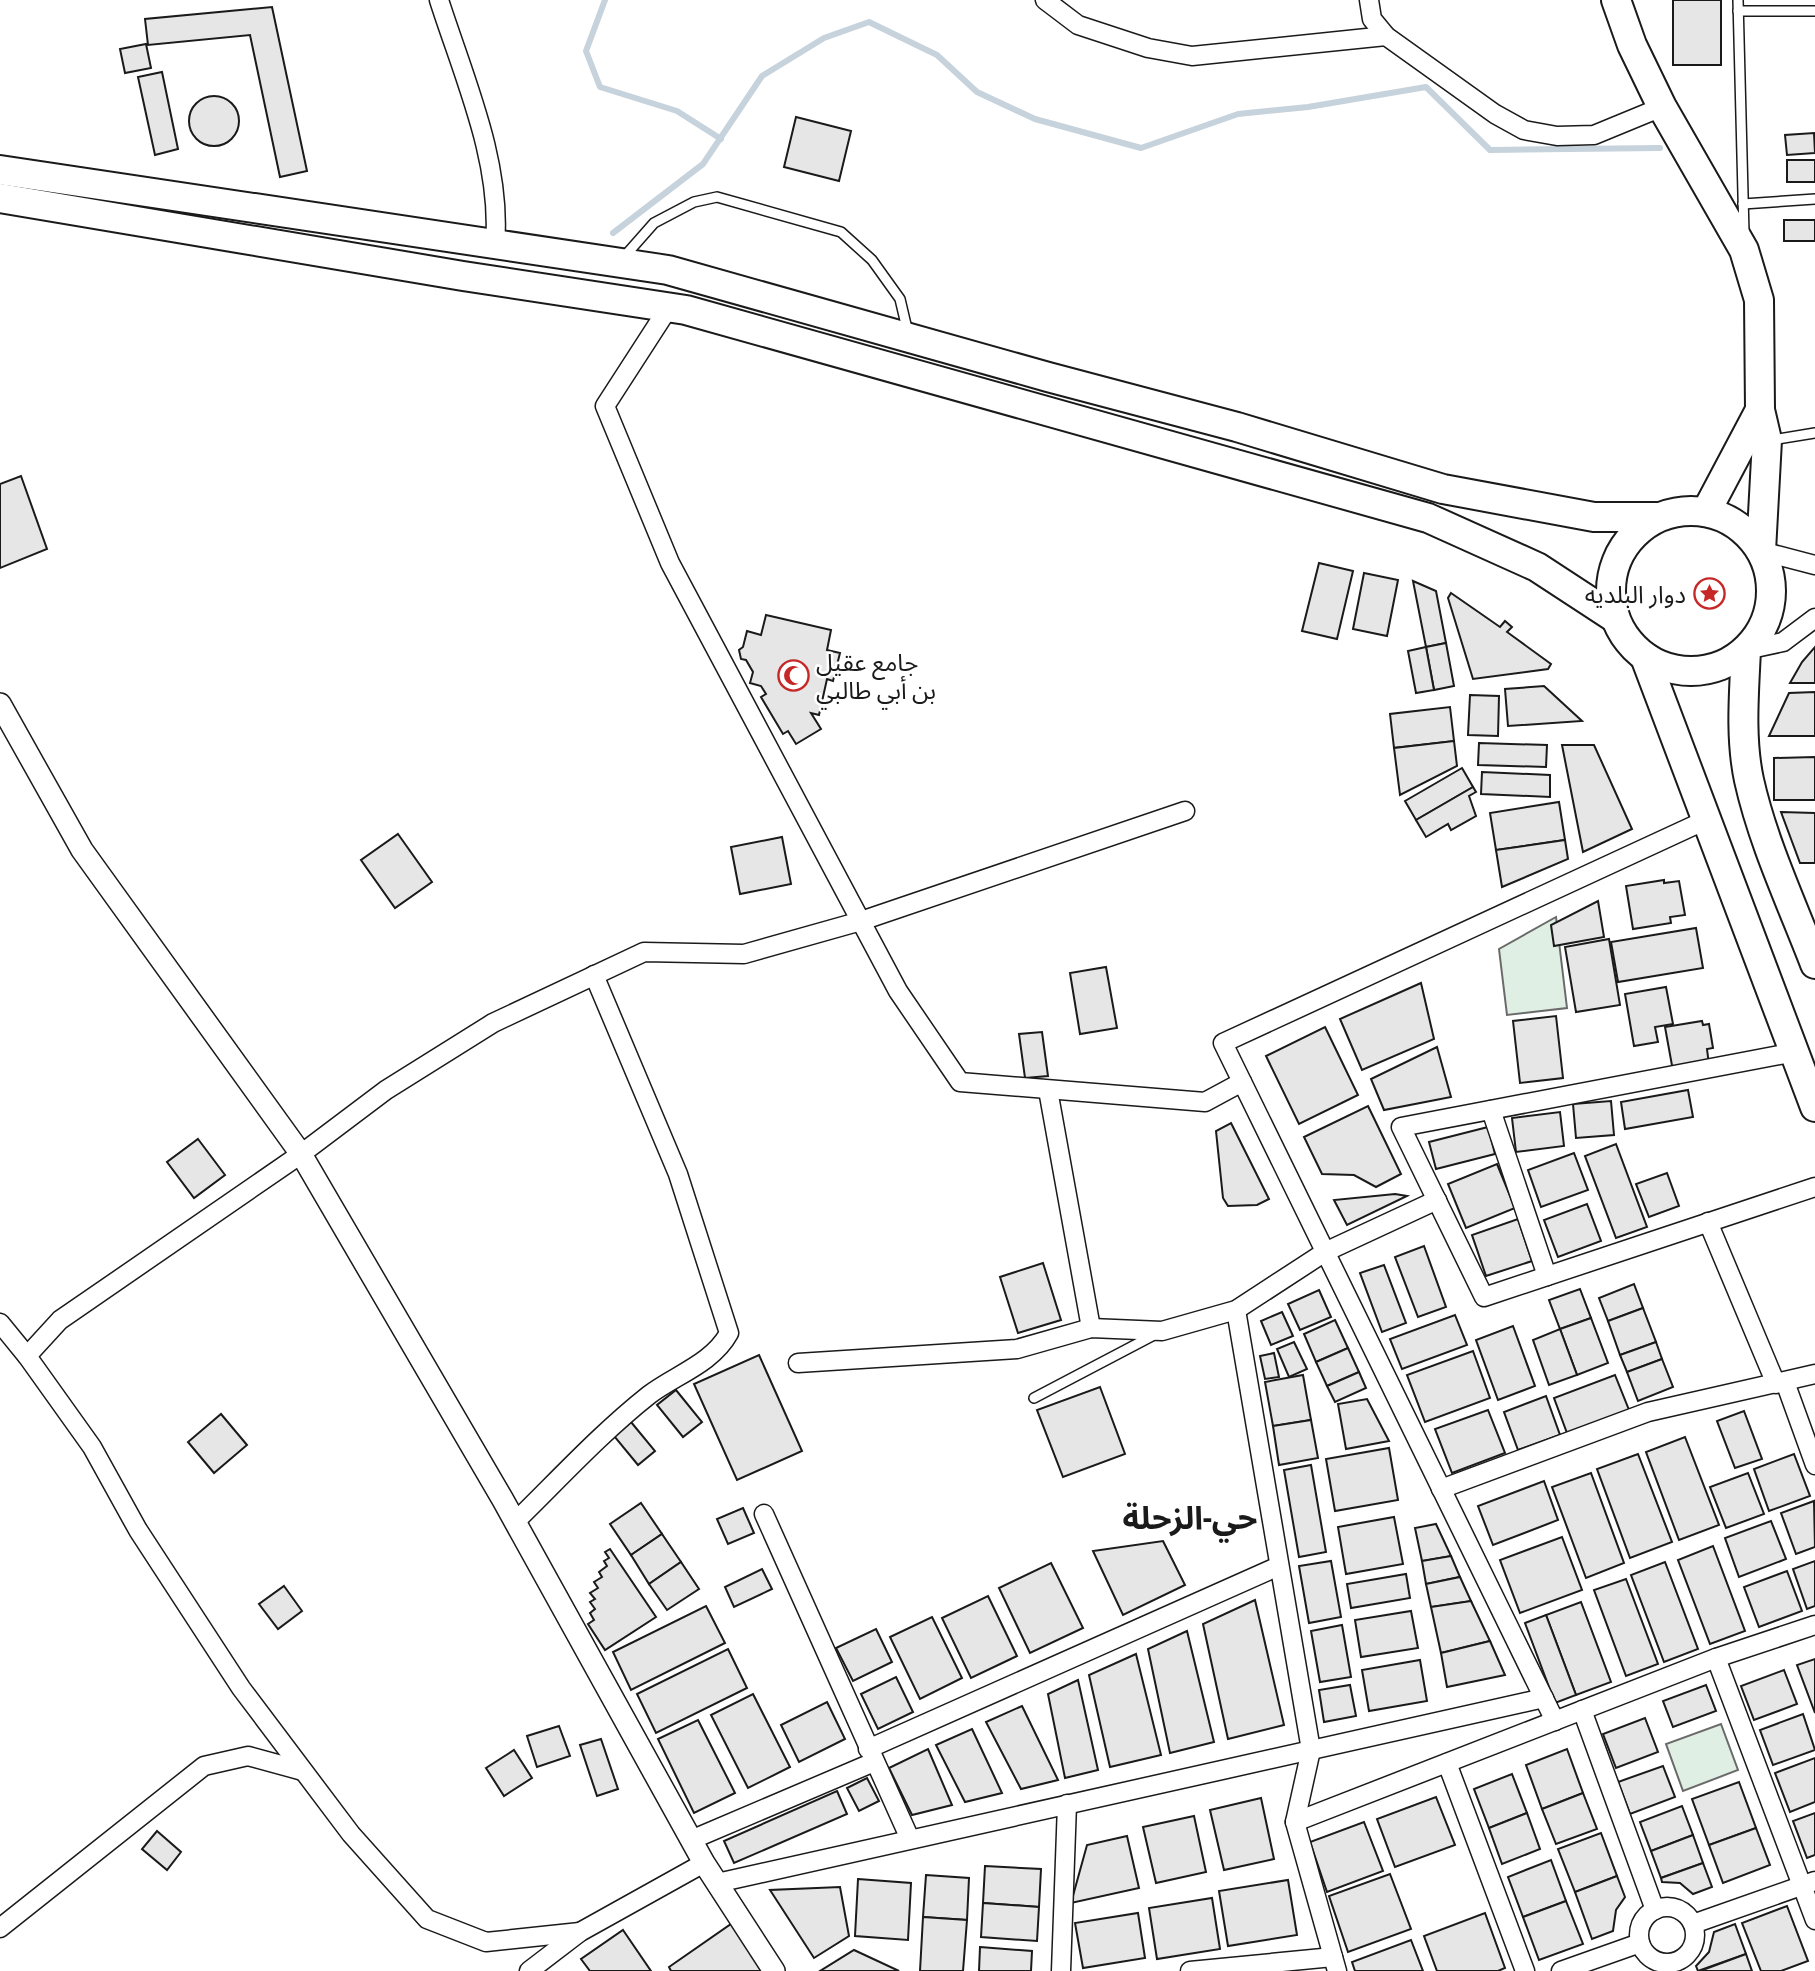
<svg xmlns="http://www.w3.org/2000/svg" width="1815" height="1971" font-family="'Archivo Narrow','Noto Sans Arabic',sans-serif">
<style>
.green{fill:#e0efe3;stroke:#6a6a6a;stroke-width:2}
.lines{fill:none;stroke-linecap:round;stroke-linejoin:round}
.stream{stroke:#c6d2dc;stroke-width:6}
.building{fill:#e6e6e6;stroke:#1a1a1a;stroke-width:2}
.service-casing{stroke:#1a1a1a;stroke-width:12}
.minor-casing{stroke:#1a1a1a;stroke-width:21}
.tertiary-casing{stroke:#1a1a1a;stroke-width:24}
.primary-casing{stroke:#1a1a1a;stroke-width:32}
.service{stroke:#fff;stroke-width:9}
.minor{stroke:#fff;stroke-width:18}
.tertiary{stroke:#fff;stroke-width:21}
.primary{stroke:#fff;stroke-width:28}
.labels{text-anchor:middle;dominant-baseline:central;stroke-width:5;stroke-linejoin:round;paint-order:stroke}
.poi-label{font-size:24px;fill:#1a1a1a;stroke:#fff;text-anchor:end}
.district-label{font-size:32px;font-weight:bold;fill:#1a1a1a;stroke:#fff}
</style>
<rect width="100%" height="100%" fill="#fff"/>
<g class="green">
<path d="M1556,917L1567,1008L1507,1015L1499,949Z"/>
<path d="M1721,1724L1738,1770L1683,1791L1666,1744Z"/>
</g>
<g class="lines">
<g class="stream">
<path d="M605,0L586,51L600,87L677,111L721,139"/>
<path d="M613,233L703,164L762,76L824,38L869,22L937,55L977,92L1035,119L1141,148L1238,114L1308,107L1426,87L1490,150L1660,148"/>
</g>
</g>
<g class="building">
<rect x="1673" y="0" width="48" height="65"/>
<path d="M272,7L307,171L280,177L250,35L148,45L145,19Z"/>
<path d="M146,44L151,68L125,73L120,49Z"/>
<path d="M162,72L178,149L155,155L138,77Z"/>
<circle cx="214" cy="121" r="25"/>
<path d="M796,117L851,131L839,181L784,167Z"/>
<path d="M1814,133L1815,153L1787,155L1785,135Z"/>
<rect x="1787" y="160" width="28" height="22"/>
<rect x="1784" y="220" width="31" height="21"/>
<path d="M21,476L47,549L0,568V484Z"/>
<path d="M1319,563L1353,571L1337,639L1302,631Z"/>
<path d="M1364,573L1398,580L1387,636L1353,629Z"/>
<path d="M1413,581L1436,591L1446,643L1426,647Z"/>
<path d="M1451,593L1500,627L1505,621L1512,627L1507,632L1551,664L1548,669L1473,679L1448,598Z"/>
<path d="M766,615L831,630L827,650L840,653L833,681L827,679L819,715L811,713L821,729L796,744L788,731L783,734L761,697L766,694L761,686L750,683L753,672L746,660L741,659L739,650L743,647L747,631L761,635Z"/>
<path d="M1446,643L1454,686L1434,690L1426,647Z"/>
<path d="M1426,647L1434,690L1416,693L1408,651Z"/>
<path d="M1815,647V683H1790L1802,662Z"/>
<path d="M1544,686L1582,721L1508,726L1505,689Z"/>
<path d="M1815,692V736H1769L1789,693Z"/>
<path d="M1470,695L1499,696L1498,736L1468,735Z"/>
<path d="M1450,707L1454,741L1394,748L1390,714Z"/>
<path d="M1454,741L1457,766L1400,795L1394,748Z"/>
<path d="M1479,743L1547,745L1546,767L1478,765Z"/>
<path d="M1562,745H1594L1632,829L1583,852Z"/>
<path d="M1815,757V800H1774V758Z"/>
<path d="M1462,768L1473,787L1416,820L1405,801Z"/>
<path d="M1482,772L1550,775V797L1481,794Z"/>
<path d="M1473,787L1476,792L1469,796L1476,816L1451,830L1448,824L1426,837L1416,820Z"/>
<path d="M1559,802L1565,840L1496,850L1490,813Z"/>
<path d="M1781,812L1815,813V863H1800Z"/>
<path d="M398,834L432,882L395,908L361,860Z"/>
<path d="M782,837L791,884L740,894L731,847Z"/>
<path d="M1565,840L1568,859L1502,887L1496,850Z"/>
<path d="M1664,880V883L1679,881L1685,915L1670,917L1671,923L1633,929L1626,886Z"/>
<path d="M1598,901L1604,937L1554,946L1551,925Z"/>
<path d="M1696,928L1703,968L1618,982L1611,942Z"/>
<path d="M1609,939L1620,1005L1576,1012L1565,947Z"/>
<path d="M1106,967L1117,1028L1080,1034L1070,973Z"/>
<path d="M1421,983L1434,1039L1362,1070L1340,1019Z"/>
<path d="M1666,987L1673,1024L1655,1027L1658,1042L1634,1046L1625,994Z"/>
<path d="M1556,1016L1563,1078L1520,1083L1513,1021Z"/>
<path d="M1702,1021L1703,1025L1709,1024L1713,1048L1707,1049L1709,1065L1673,1071L1665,1027Z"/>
<path d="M1325,1027L1358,1095L1299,1124L1266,1056Z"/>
<path d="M1042,1032L1048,1076L1025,1078L1019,1034Z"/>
<path d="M1437,1047L1451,1097L1384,1110L1371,1079Z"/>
<path d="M1688,1090L1693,1117L1625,1129L1621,1102Z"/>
<path d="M1611,1101L1614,1135L1576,1138L1573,1104Z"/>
<path d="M1368,1106L1401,1174L1376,1187L1354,1175L1322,1174L1304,1137Z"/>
<path d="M1560,1112L1564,1146L1516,1152L1512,1118Z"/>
<path d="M1231,1123L1269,1199L1257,1205L1228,1206L1223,1198L1216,1131Z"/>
<path d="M1488,1127L1495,1154L1436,1169L1429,1142Z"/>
<path d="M198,1139L225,1175L194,1198L167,1162Z"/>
<path d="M1616,1144L1647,1227L1616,1238L1585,1156Z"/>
<path d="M1574,1153L1588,1190L1541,1207L1528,1170Z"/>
<path d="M1497,1164L1515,1208L1466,1228L1448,1184Z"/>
<path d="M1667,1173L1679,1206L1649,1217L1636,1184Z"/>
<path d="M1395,1194L1407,1196L1347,1225L1334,1200Z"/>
<path d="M1587,1204L1601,1241L1558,1257L1544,1220Z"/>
<path d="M1518,1219L1532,1261L1486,1276L1472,1235Z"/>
<path d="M1424,1246L1446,1307L1418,1317L1395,1257Z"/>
<path d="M1043,1263L1061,1320L1018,1333L1000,1277Z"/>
<path d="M1384,1265L1406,1323L1382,1332L1360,1273Z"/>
<path d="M1634,1284L1643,1308L1608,1321L1599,1298Z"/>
<path d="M1580,1289L1591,1318L1560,1329L1549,1300Z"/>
<path d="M1319,1290L1331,1317L1300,1330L1288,1304Z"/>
<path d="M1643,1308L1656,1342L1620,1355L1608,1321Z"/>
<path d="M1282,1312L1293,1336L1271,1345L1261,1321Z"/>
<path d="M1455,1315L1467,1345L1402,1369L1390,1339Z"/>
<path d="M1591,1318L1608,1363L1577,1375L1560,1329Z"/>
<path d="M1335,1320L1348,1348L1316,1362L1304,1334Z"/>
<path d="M1513,1326L1535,1386L1498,1400L1476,1340Z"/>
<path d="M1560,1329L1577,1375L1549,1385L1533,1340Z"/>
<path d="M1294,1342L1307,1369L1289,1377L1277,1349Z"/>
<path d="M1656,1342L1662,1359L1627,1372L1620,1355Z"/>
<path d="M1348,1348L1359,1372L1327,1386L1316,1362Z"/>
<path d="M1473,1351L1490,1398L1425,1422L1407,1375Z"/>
<path d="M1274,1353L1279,1377L1265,1379L1260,1356Z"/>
<path d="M759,1355L802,1451L737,1480L694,1384Z"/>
<path d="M1662,1359L1673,1387L1638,1401L1627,1372Z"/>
<path d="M1359,1372L1366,1388L1335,1402L1327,1386Z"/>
<path d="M1303,1375L1311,1420L1273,1426L1265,1382Z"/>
<path d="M1615,1375L1629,1410L1567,1433L1554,1398Z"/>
<path d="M1100,1387L1125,1454L1063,1477L1037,1410Z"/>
<path d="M676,1390L702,1422L683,1437L657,1405Z"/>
<path d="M1546,1396L1560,1435L1518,1450L1504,1412Z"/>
<path d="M1367,1399L1389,1441L1346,1449L1338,1404Z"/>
<path d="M1488,1410L1505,1453L1452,1473L1435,1429Z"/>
<path d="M1744,1411L1762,1459L1735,1468L1717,1421Z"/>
<path d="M221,1414L247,1445L214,1473L188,1442Z"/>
<path d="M1311,1420L1318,1458L1279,1465L1273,1426Z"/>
<path d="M631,1422L655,1451L638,1465L614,1436Z"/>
<path d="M1685,1437L1719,1525L1679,1540L1646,1452Z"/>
<path d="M1389,1448L1398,1500L1335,1511L1326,1459Z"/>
<path d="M1638,1454L1672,1542L1630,1558L1597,1469Z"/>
<path d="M1794,1454L1810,1496L1769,1511L1754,1469Z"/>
<path d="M1311,1465L1326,1552L1299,1557L1284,1470Z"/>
<path d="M1591,1473L1624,1563L1586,1578L1552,1487Z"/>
<path d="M1748,1473L1764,1514L1726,1528L1710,1487Z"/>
<path d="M1544,1481L1558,1520L1493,1545L1478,1506Z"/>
<path d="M1814,1501L1815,1547L1796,1554L1781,1513Z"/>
<path d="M641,1503L662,1534L631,1555L610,1524Z"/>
<path d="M743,1508L754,1533L728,1544L717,1519Z"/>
<path d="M1394,1517L1403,1564L1346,1574L1338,1527Z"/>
<path d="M1771,1521L1786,1559L1739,1577L1725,1538Z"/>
<path d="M1436,1524L1451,1556L1422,1561L1415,1528Z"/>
<path d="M662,1534L681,1562L649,1584L631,1555Z"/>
<path d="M1562,1537L1582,1590L1520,1613L1500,1560Z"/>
<path d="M1163,1541L1185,1585L1123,1615L1093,1551Z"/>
<path d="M1713,1546L1745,1631L1710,1644L1678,1560Z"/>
<path d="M610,1549L656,1617L605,1650L588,1624L594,1620L590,1613L595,1609L590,1602L595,1599L590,1593L598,1588L594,1582L602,1577L599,1572L607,1566L604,1561L609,1558L605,1552Z"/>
<path d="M1451,1556L1460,1577L1426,1584L1422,1561Z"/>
<path d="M1331,1561L1341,1617L1309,1623L1299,1566Z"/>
<path d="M1815,1561V1606L1807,1609L1793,1569Z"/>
<path d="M681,1562L699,1589L667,1610L649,1584Z"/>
<path d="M1665,1562L1698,1649L1664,1662L1631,1575Z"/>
<path d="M1051,1563L1083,1628L1030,1653L999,1588Z"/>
<path d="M762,1569L772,1589L734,1607L725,1587Z"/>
<path d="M1787,1571L1802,1611L1759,1627L1744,1587Z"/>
<path d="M1406,1574L1410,1598L1351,1608L1347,1584Z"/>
<path d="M1460,1577L1471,1601L1431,1607L1426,1584Z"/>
<path d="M1626,1579L1658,1664L1626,1676L1594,1590Z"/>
<path d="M284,1586L302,1611L278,1629L259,1604Z"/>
<path d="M988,1596L1017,1656L971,1678L942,1618Z"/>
<path d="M1255,1600L1284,1725L1228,1739L1203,1624Z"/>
<path d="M1471,1601L1490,1641L1441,1653L1431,1607Z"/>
<path d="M1581,1602L1611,1682L1576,1695L1546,1615Z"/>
<path d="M706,1606L725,1643L631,1690L613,1652Z"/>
<path d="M1411,1611L1418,1648L1361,1657L1355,1620Z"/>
<path d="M1546,1615L1576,1695L1555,1703L1525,1623Z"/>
<path d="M932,1617L962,1678L920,1699L890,1637Z"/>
<path d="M1342,1625L1351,1677L1320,1682L1311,1631Z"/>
<path d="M876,1629L892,1662L853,1681L836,1648Z"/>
<path d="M1187,1631L1214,1742L1170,1753L1148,1649Z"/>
<path d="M1490,1641L1505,1675L1447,1687L1441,1653Z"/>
<path d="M728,1649L747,1688L656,1733L637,1694Z"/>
<path d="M1136,1654L1161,1755L1110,1767L1089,1675Z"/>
<path d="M1815,1659V1713L1797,1665Z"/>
<path d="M1420,1660L1427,1701L1369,1711L1362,1670Z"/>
<path d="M1784,1670L1797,1704L1754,1720L1741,1686Z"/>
<path d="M896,1677L913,1712L878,1729L861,1694Z"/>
<path d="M1078,1680L1098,1770L1065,1778L1048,1694Z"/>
<path d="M1350,1685L1356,1716L1324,1722L1319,1690Z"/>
<path d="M1706,1685L1716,1711L1673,1727L1663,1701Z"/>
<path d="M753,1694L790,1767L748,1788L711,1715Z"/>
<path d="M827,1702L845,1739L799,1762L781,1725Z"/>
<path d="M1022,1706L1058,1780L1021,1789L986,1722Z"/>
<path d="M1803,1714L1815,1750L1773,1765L1760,1730Z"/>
<path d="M1645,1718L1658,1752L1616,1768L1603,1734Z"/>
<path d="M698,1720L735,1793L694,1813L658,1739Z"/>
<path d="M559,1726L570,1756L537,1767L527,1736Z"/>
<path d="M972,1729L1002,1793L965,1802L936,1745Z"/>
<path d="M601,1739L618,1789L597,1796L580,1745Z"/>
<path d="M928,1749L952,1805L912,1815L889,1768Z"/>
<path d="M1567,1749L1583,1793L1542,1809L1526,1765Z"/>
<path d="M514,1750L532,1778L504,1796L486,1768Z"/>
<path d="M1815,1758V1802L1790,1812L1775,1773Z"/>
<path d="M1663,1766L1675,1797L1630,1814L1618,1782Z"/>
<path d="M1512,1774L1527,1813L1489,1828L1474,1789Z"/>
<path d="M867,1778L879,1801L859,1811L847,1788Z"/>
<path d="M1739,1782L1756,1828L1709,1845L1692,1799Z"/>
<path d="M837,1791L847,1814L734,1863L724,1841Z"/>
<path d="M1583,1793L1597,1829L1556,1844L1542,1809Z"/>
<path d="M1436,1797L1455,1845L1395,1867L1377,1819Z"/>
<path d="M1261,1798L1274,1859L1224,1870L1210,1810Z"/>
<path d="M1682,1806L1693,1835L1651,1851L1640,1822Z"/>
<path d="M1527,1813L1540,1849L1502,1864L1489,1828Z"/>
<path d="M1815,1813V1855L1807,1858L1793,1821Z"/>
<path d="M1194,1816L1206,1872L1156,1883L1143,1827Z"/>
<path d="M1364,1822L1383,1871L1327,1892L1310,1842Z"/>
<path d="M1756,1828L1770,1865L1723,1883L1709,1845Z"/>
<path d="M157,1831L181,1852L167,1870L142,1849Z"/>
<path d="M1601,1833L1617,1876L1575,1892L1558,1849Z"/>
<path d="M1693,1835L1703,1863L1661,1878L1651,1851Z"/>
<path d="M1127,1836L1139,1888L1071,1903L1087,1845Z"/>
<path d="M1551,1860L1566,1901L1523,1917L1508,1877Z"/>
<path d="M1703,1863L1712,1887L1693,1894L1680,1883L1662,1882L1661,1878Z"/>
<path d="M985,1866L1041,1869L1039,1907L983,1903Z"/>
<path d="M1390,1874L1411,1929L1348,1952L1329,1896Z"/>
<path d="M926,1875L969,1878L967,1920L923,1917Z"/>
<path d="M1617,1876L1625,1897L1616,1910L1613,1931L1592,1939L1575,1892Z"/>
<path d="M858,1879L911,1883L908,1940L855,1936Z"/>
<path d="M1288,1880L1297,1935L1228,1946L1219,1891Z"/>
<path d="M840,1887L849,1936L814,1958L770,1890Z"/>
<path d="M1212,1898L1220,1949L1157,1959L1149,1908Z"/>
<path d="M1566,1901L1583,1944L1539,1960L1523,1917Z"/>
<path d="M983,1903L1039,1907L1037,1941L981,1937Z"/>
<path d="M1787,1906L1808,1961L1781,1971H1761L1742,1923Z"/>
<path d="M1138,1913L1145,1958L1083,1968L1075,1923Z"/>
<path d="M1485,1913L1505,1968L1498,1971H1437L1424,1936Z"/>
<path d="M923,1917L967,1920L963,1971H920Z"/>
<path d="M731,1924L763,1971H671L669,1967Z"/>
<path d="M1735,1924L1746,1954L1698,1971L1696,1966L1709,1952L1714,1932Z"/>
<path d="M623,1930L651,1971H590L581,1959Z"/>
<path d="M1411,1940L1423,1971H1355L1352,1962Z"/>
<path d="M980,1947L1032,1951L1031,1971H979Z"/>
<path d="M854,1950L899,1971H820Z"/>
<path d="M1746,1954L1752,1971H1700Z"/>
</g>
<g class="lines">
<defs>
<g id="service">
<path d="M1738,0L1744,233"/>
<path d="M1738,11H1815"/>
<path d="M1743,204L1815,199"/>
<path d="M624,257L654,223L694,202L717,197L841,232L872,260L900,299L908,333"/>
<path d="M1772,440L1815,433"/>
<path d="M1034,1398L1154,1335"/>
</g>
<g id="minor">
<path d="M439,0C464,78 502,162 495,244"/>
<path d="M1045,0L1078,25L1148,48L1192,56L1386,36"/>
<path d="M1369,0L1372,19L1386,36L1495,114L1524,130L1557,136L1594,135L1662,107"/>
<path d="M669,307L605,406L670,563L898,991L960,1082L1205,1102L1242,1082"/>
<path d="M1761,551L1815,565"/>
<path d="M1746,650L1783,642L1815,618"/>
<path d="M1795,1052L1401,1127L1484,1297L1815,1187"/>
<path d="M1048,1090L1091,1328"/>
<path d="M1491,1110L1547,1276"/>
<path d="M1708,1222L1776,1384"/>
<path d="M1236,1310L1311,1750L1295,1822L1337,1971"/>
<path d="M0,1323L27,1356"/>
<path d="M798,1363L1017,1349L1091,1328L1162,1331L1236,1310L1325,1252L1437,1200"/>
<path d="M1785,1382L1815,1465"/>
<path d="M1441,1489L1648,1412L1815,1374"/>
<path d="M764,1514L910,1839"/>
<path d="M515,1522C559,1479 601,1433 649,1395C675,1375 712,1364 729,1333L678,1174L594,975"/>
<path d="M1716,1658L1815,1920"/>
<path d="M1582,1710L1655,1910"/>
<path d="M1555,1721L1223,1043L1708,819"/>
<path d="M868,1749L1279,1566"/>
<path d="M1447,1763L1525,1971"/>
<path d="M1295,1822L1716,1658L1815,1625"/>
<path d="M691,1840L874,1762"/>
<path d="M717,1883L1544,1698"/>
<circle cx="1667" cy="1935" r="28"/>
<path d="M1693,1924L1815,1881"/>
<path d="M0,1928L204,1766L248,1756L303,1771"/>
<path d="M580,1932L486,1942L427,1919L351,1834L241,1688L138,1530L92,1447L27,1356L60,1320L301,1154L386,1090L493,1023L644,952L744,954L861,921L1185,811"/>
<path d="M529,1971L580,1932L704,1863"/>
<path d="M1061,1971L1067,1804"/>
<path d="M1190,1971L1333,1957"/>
<path d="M1561,1971L1640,1943"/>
</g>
<path id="tertiary" d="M0,704L82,850L301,1154L503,1500L704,1863L774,1971"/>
<g id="primary">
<path d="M1616,0L1632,45L1662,107L1744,250L1759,300L1760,410L1767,440L1761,551"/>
<path d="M0,170L668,270L1048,377L1237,427L1443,489L1594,517H1656"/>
<path d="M0,198L463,276L686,310L1428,518L1537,567L1615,618"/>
<circle cx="1691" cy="591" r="80"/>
<path d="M1706,512L1760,410"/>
<path d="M1746,650C1744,693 1740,738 1749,780C1763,843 1792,904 1815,964"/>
<path d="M1645,657L1815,1107"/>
</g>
</defs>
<use href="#service" class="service-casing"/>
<use href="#minor" class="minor-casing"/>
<use href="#tertiary" class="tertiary-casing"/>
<use href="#primary" class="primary-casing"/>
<use href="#service" class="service"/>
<use href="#minor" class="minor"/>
<use href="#tertiary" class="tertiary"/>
<use href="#primary" class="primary"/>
</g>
<defs>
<symbol id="sight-ring" viewBox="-11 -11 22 22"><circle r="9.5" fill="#fff" stroke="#c62828" stroke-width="1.5"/><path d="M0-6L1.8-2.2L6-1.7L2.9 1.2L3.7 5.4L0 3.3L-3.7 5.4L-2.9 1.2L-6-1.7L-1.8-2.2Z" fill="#c62828"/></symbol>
<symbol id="mosque-ring" viewBox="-11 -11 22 22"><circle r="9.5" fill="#fff" stroke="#c62828" stroke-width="1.5"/><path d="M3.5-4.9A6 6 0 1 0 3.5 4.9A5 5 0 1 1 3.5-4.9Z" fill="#c62828"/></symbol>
</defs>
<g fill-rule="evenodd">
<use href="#sight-ring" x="1692" y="576" width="35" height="35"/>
<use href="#mosque-ring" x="776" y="658" width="35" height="35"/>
</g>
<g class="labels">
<g class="poi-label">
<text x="1686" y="594">دوار البلديه</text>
<text x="816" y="662" text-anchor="start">جامع عقيل<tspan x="816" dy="28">بن أبي طالبي</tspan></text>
</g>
<g class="district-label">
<text x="1190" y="1517">حي-الزحلة</text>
</g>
</g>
</svg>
